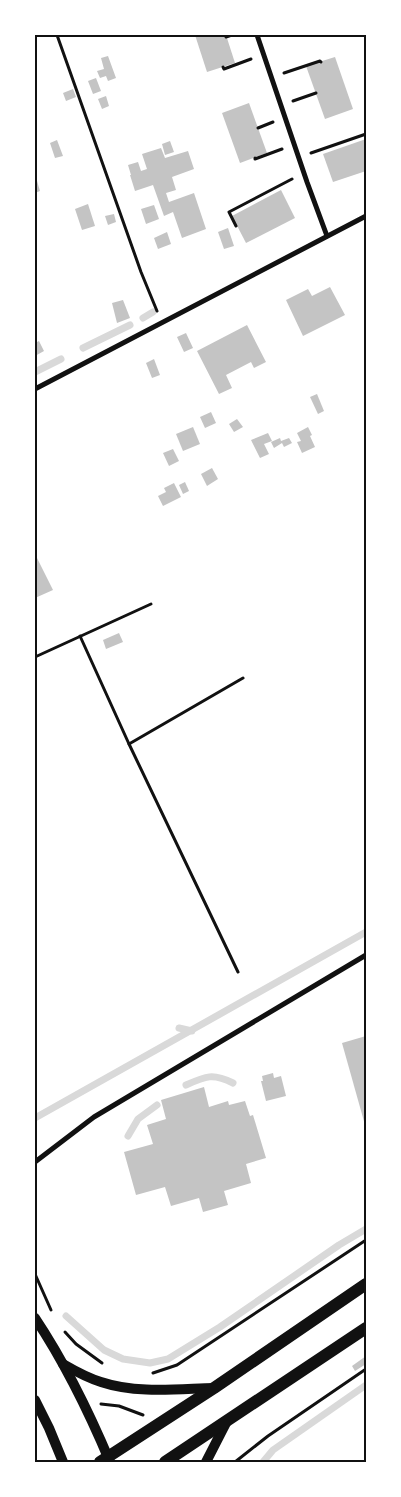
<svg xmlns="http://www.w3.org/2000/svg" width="401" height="1497" font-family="'Space Grotesk',sans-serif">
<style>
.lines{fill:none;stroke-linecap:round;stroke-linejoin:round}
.stream{stroke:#d9d9d9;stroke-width:7}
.building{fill:#c4c4c4}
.path{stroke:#111;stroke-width:3}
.minor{stroke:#111;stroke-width:5}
.secondary{stroke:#111;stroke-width:10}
.primary{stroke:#111;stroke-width:12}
.neatline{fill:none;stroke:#111;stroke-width:2}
</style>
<rect width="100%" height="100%" fill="#fff"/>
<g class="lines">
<g class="stream">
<path d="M143,318L153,312"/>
<path d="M83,348L130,325"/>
<path d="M35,372L61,359"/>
<path d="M179,1028L192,1031"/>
<path d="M186,1085C206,1076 213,1073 233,1083"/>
<path d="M35,1118L366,932"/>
<path d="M128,1136L138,1119L157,1105"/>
<path d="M66,1316L104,1350L123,1359L150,1363L168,1359L220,1327L339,1245L366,1229"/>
<path d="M263,1462L273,1450L366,1385"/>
</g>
</g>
<g class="building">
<path d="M195,35H226L235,63L207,72Z"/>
<path d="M108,56L116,78L108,81L106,76L100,78L97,71L104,69L101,58Z"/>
<path d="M335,57L353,109L325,119L306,66Z"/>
<path d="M96,78L101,91L93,94L88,81Z"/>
<path d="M73,89L76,97L66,101L63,93Z"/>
<path d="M106,96L109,106L102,109L98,99Z"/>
<path d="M249,103L267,153L240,163L222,113Z"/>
<path d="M366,139V171L333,182L323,154Z"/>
<path d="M57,140L63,156L55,158L50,143Z"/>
<path d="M170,141L174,152L165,155L162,144Z"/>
<path d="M161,148L165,158L188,151L194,169L172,177L176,190L166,193L169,202L194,193L206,229L182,238L173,212L164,216L153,185L135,191L130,175H131L128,165L138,162L141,171L147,169L142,154Z"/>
<path d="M35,174L40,191L35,193Z"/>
<path d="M281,190L295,218L246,243L232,216Z"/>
<path d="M88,204L95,226L82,230L75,209Z"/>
<path d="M154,205L159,219L146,224L141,209Z"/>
<path d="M114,214L116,222L108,225L105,216Z"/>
<path d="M228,228L234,246L224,249L218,232Z"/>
<path d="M167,232L171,244L158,249L154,238Z"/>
<path d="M330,287L345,315L303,336L286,300L308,289L312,296Z"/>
<path d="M123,300L130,318L117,323L112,303Z"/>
<path d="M247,325L266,362L254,368L251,362L226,375L232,388L219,394L197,351Z"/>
<path d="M186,333L193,348L184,352L177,337Z"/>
<path d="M35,338L37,342L39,341L44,351L35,356Z"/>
<path d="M154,359L160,375L152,378L146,363Z"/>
<path d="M317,394L324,411L318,414L310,397Z"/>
<path d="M211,412L216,423L205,428L200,417Z"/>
<path d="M237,419L243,427L234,432L229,424Z"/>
<path d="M193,427L200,444L183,451L176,434Z"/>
<path d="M308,427L312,435L310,436L315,447L302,453L297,442L301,441L297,433Z"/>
<path d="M268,433L272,441L264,444L269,454L260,458L251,440Z"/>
<path d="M280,438L281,441L289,438L292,443L284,447L282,443L274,448L271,442Z"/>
<path d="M173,449L179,461L169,466L163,453Z"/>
<path d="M212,468L218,479L207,486L201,474Z"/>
<path d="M185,482L189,491L183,494L179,485Z"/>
<path d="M174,483L181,497L163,506L158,496L166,492L164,488Z"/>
<path d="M35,554L53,590L35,598Z"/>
<path d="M119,633L123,642L106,649L103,640Z"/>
<path d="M366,1036V1125H365L342,1043Z"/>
<path d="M273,1073L274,1078L281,1076L286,1096L266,1101L261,1081H263L262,1076Z"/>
<path d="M204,1087L209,1107L228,1101L229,1105L245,1101L250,1116L253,1115L266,1158L246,1164L251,1183L224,1191L228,1205L203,1212L199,1198L171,1206L165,1187L136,1195L124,1152L153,1144L147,1125L166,1119L161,1100Z"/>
<path d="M366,1356V1364L355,1371L352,1366Z"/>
</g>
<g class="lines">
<g class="path">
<path d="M57,35L141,272L157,311"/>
<path d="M226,37L232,35"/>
<path d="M223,67L224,69L251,59"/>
<path d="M284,73L320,61L321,62"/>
<path d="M293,101L316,93"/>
<path d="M258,128L273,122"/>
<path d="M311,153L366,134"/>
<path d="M255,158V159L282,149"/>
<path d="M236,226L229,212L292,179"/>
<path d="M80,636L129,744"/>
<path d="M35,657L151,604"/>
<path d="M238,972L129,744L243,678"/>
<path d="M35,1274L51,1310"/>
<path d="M65,1332L76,1344L102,1363"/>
<path d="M153,1373L177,1365L366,1240"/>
<path d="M101,1404L119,1406L143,1415"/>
<path d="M235,1462L268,1436L366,1369"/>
</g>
<g class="minor">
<path d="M257,35L307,182L327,236"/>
<path d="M35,389L366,216"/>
<path d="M35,1162L94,1117L366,955"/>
</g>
<g class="secondary">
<path d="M35,1318C65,1363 89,1412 110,1462"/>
<path d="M63,1364C75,1371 88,1378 101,1382C137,1394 177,1389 214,1388"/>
<path d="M35,1400L49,1428L63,1462"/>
<path d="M206,1462L227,1421"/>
</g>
<g class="primary">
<path d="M100,1462L214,1388L366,1284"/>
<path d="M165,1462L366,1328"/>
</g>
</g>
<rect width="401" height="1497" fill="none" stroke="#ffffff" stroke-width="72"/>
<rect x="36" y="36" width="329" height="1425" class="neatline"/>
</svg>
